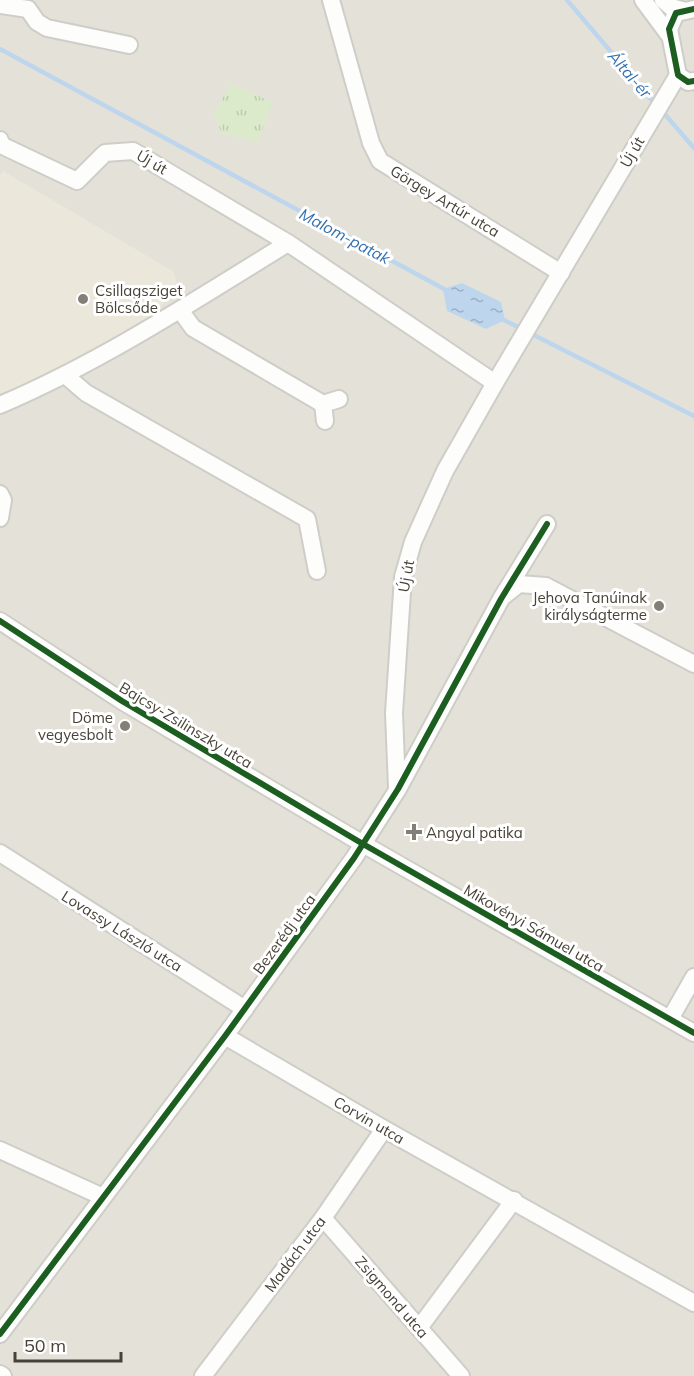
<svg xmlns="http://www.w3.org/2000/svg" width="694" height="1376" font-family="Mulish,sans-serif">
<style>
.residential{fill:#e4e2d8}
.education{fill:#ebe8db}
.park{fill:url(#park-tufts)}
.water{fill:url(#water-ripples)}
.lines{fill:none;stroke-linecap:round;stroke-linejoin:round}
.stream{stroke:#bdd6ed;stroke-width:4.5}
.minor-casing{stroke:#cecdc8;stroke-width:20}
.minor{stroke:#fdfdfc;stroke-width:16}
.cycleway-casing{stroke:#fff;stroke-width:10}
.cycleway{stroke:#1b5e20;stroke-width:6}
.poi-dot{fill:#827f76;stroke:#fff;stroke-width:2}
.labels{text-anchor:middle;dominant-baseline:central;stroke-width:6;stroke-linejoin:round;paint-order:stroke}
.street-label{font-size:15px;fill:#474237;stroke:#fff}
.poi-label{font-size:15px;fill:#474237;stroke:#fff;text-anchor:start}
.water-label{font-size:16px;font-style:italic;fill:#3471af;stroke:#fff}
</style>
<defs>
<pattern id="park-tufts" width="24" height="20" patternUnits="userSpaceOnUse" patternTransform="scale(1.5)"><rect width="24" height="20" fill="#dceacc"/><path d="M3 7l-1-3M5 7V3M7 7l1-3M15 17l-1-3M17 17v-4M19 17l1-3" fill="none" stroke="#becab0"/></pattern>
<pattern id="water-ripples" width="26" height="14" patternUnits="userSpaceOnUse" patternTransform="scale(1.5)"><rect width="26" height="14" fill="#bdd6ed"/><path d="M2 4q2-2 4 0t4 0M15 11q2-2 4 0t4 0" fill="none" stroke="#9bafc1"/></pattern>
</defs>
<rect width="100%" height="100%" fill="#f0f0eb"/>
<path class="residential" d="M0,0H671L694,8V1376H0Z"/>
<path class="education" d="M3,171L174,272L177,284L156,313L52,374L0,397V176Z"/>
<path class="park" d="M231,84L272,102L258,142L222,134L214,113Z"/>
<path class="water" d="M462,283L501,302L505,320L486,329L447,311L443,289Z"/>
<g class="lines">
<g class="stream">
<path d="M567,0L656,105"/>
<path d="M0,49L446,290"/>
<path d="M662,111L694,148"/>
<path d="M502,319L694,416"/>
</g>
<defs>
<g id="minor">
<path d="M331,0L371,143L380,161L561,273"/>
<path d="M643,0L669,35"/>
<path d="M663,0L671,7L682,10"/>
<path d="M0,5L28,9L37,22L47,28L129,45"/>
<path d="M694,9L676,13L669,29L678,75L688,82L694,81"/>
<path d="M0,140L1,145L77,181L105,153L133,151L288,243L495,383"/>
<path d="M180,310L193,328L323,404"/>
<path d="M65,375L86,393L307,519L317,571"/>
<path d="M0,405C101,362 194,301 288,243"/>
<path d="M325,421L323,404L339,399"/>
<path d="M0,494L3,500L0,518"/>
<path d="M505,595L519,584L546,586L694,664"/>
<path d="M0,621L122,701L363,844L694,1033"/>
<path d="M397,788L394,713L403,577L413,542L445,471L495,383L678,75"/>
<path d="M0,853L245,1009"/>
<path d="M670,1019L694,977"/>
<path d="M225,1036L384,1129L694,1303"/>
<path d="M0,1150L103,1197"/>
<path d="M323,1218L461,1376"/>
<path d="M419,1328L514,1200"/>
<path d="M0,1334L225,1036L354,858L398,789L501,599L547,524"/>
<path d="M0,1374L3,1376"/>
<path d="M203,1376L323,1218L384,1129"/>
</g>
</defs>
<use href="#minor" class="minor-casing"/>
<use href="#minor" class="minor"/>
<defs>
<g id="cycleway">
<path d="M694,9L676,13L669,29L678,75L688,82L694,81"/>
<path d="M0,621L122,701L363,844L694,1033"/>
<path d="M0,1334L225,1036L354,858L398,789L501,599L547,524"/>
</g>
</defs>
<use href="#cycleway" class="cycleway-casing"/>
<use href="#cycleway" class="cycleway"/>
</g>
<g class="poi-dot">
<circle cx="83" cy="299" r="6"/>
<circle cx="659" cy="606" r="6"/>
<circle cx="125" cy="726" r="6"/>
<path d="M411 823h6v6h6v6h-6v6h-6v-6h-6v-6h6z"/>
</g>
<g class="labels">
<g class="street-label">
<text transform="translate(632 152) rotate(-60)">Új út</text>
<text transform="translate(152 162) rotate(30)">Új út</text>
<text transform="translate(445 201) rotate(31)">Görgey Artúr utca</text>
<text transform="translate(406 576) rotate(-80)">Új út</text>
<text transform="translate(186 725) rotate(31)">Bajcsy-Zsilinszky utca</text>
<text transform="translate(534 928) rotate(30)">Mikovényi Sámuel utca</text>
<text transform="translate(122 931) rotate(32)">Lovassy László utca</text>
<text transform="translate(284 934) rotate(-54)">Bezerédj utca</text>
<text transform="translate(369 1120) rotate(30)">Corvin utca</text>
<text transform="translate(295 1254) rotate(-53)">Madách utca</text>
<text transform="translate(392 1297) rotate(49)">Zsigmond utca</text>
</g>
<g class="poi-label">
<text x="95" y="290">Csillagsziget<tspan x="95" dy="17">Bölcsőde</tspan></text>
<text x="647" y="597" text-anchor="end">Jehova Tanúinak<tspan x="647" dy="17">királyságterme</tspan></text>
<text x="113" y="717" text-anchor="end">Döme<tspan x="113" dy="17">vegyesbolt</tspan></text>
<text x="426" y="832">Angyal patika</text>
</g>
<g class="water-label">
<text transform="translate(630 74) rotate(49)">Által-ér</text>
<text transform="translate(345 236) rotate(28)">Malom-patak</text>
</g>
</g>
<path d="M15 1352v9h106v-9" fill="none" stroke="#474237" stroke-width="3"/>
<text x="24" y="1352" font-size="18" fill="#474237" stroke="#ffffff" stroke-width="4.5" paint-order="stroke">50 m</text>
</svg>
